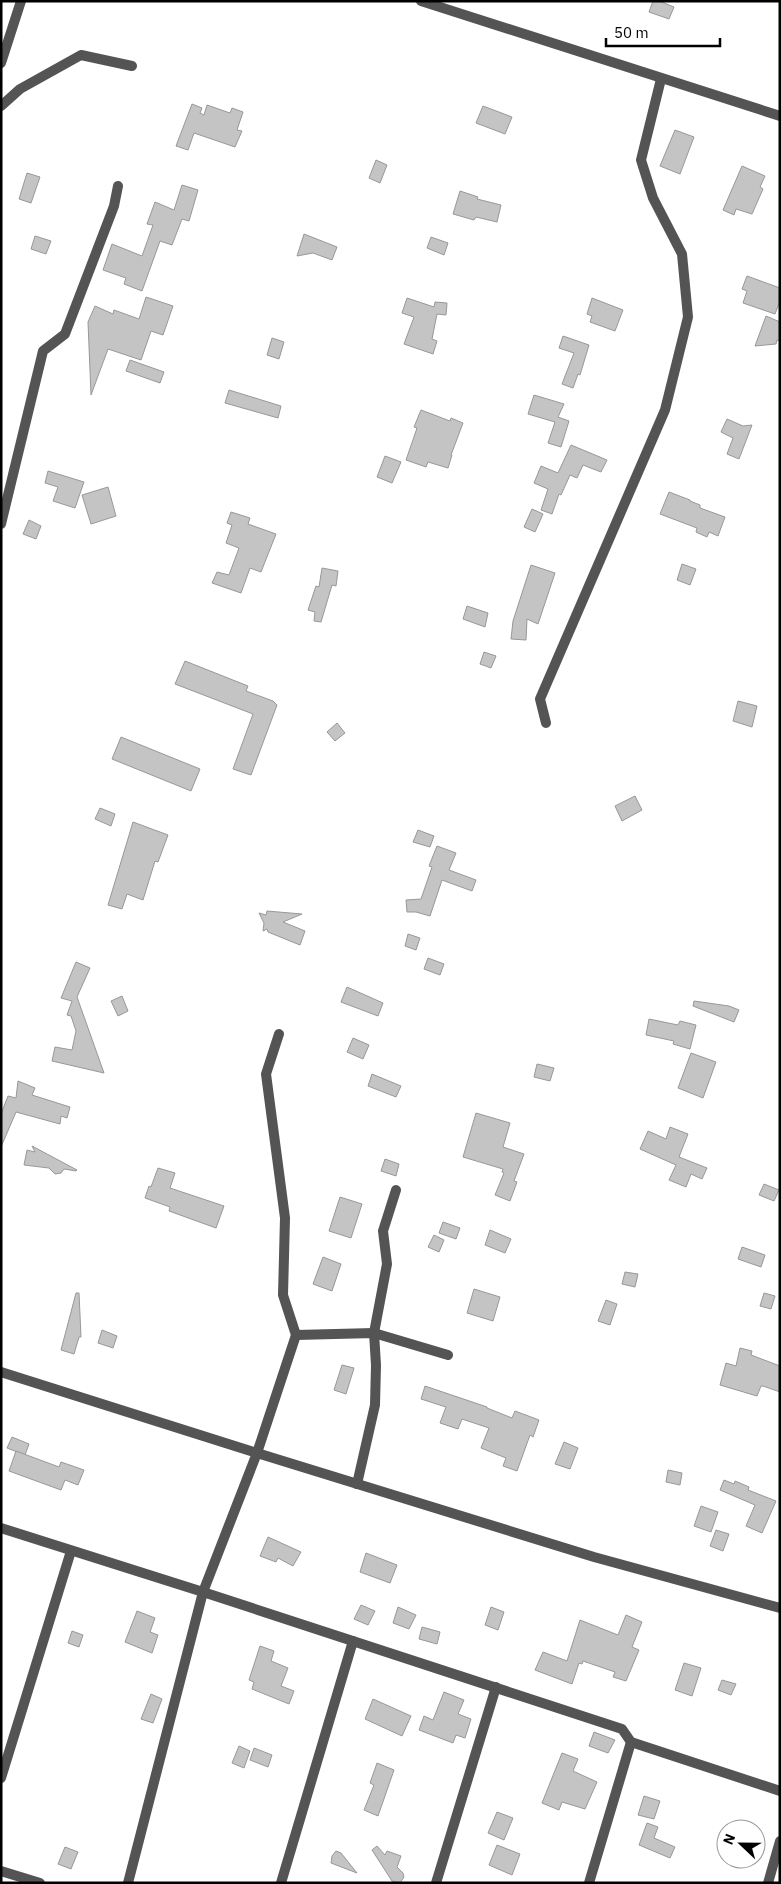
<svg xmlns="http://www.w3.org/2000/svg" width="781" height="1884" font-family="'IBM Plex Sans',sans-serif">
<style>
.building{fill:#c4c4c4;stroke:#989898}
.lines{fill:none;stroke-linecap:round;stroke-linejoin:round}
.minor{stroke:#545454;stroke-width:10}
.tertiary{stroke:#545454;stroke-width:10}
</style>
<rect width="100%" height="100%" fill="#fff"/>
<g class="building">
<path d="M653,1H659L674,7L669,19L649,12Z"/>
<path d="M192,104L202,108L200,113L204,115L207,105L230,113L232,108L243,112L237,130L242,131L235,147L194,133L188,150L176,146Z"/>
<path d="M483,106L512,117L505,134L476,123Z"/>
<path d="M675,130L694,137L680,174L660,166Z"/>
<path d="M376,160L387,165L380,183L369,178Z"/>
<path d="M742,166L765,176L760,187L763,189L752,214L736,209L734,215L723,210Z"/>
<path d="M27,173L40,177L31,203L19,199Z"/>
<path d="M182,185L198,190L189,221L182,219L172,245L160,241L142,291L124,284L126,278L103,270L112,244L142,256L153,225L147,224L155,202L174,210Z"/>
<path d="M460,191L478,197L477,199L501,205L497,222L476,217L474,220L453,214Z"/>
<path d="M304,234L337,247L332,260L313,253L297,256Z"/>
<path d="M35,236L51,241L46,254L31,249Z"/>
<path d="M431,237L448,243L444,255L427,248Z"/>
<path d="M747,276L780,288V301L775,314L743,303L747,291L742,289Z"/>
<path d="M146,297L173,306L163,335L151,331L141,360L108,349L91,395L88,322L95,306L113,314L114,310L139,319Z"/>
<path d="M407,298L434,307L435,302L447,303L446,315L437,314L432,339L437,341L433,354L404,344L414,317L402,313Z"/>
<path d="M592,298L623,310L615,331L590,322L592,316L587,314Z"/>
<path d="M766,316L780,322V341L777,340L776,344L755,346Z"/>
<path d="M563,336L589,345L580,375L578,374L573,388L562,384L574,353L559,348Z"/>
<path d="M272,338L284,342L279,359L267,355Z"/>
<path d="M130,360L164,372L160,383L126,371Z"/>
<path d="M229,390L281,406L278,418L225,403Z"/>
<path d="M534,395L564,404L558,417L569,421L561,447L548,443L555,422L528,414Z"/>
<path d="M421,410L450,421L451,418L463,423L451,455H452L448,468L428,462L426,467L406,460L417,428L414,427Z"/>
<path d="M727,419L743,426L752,425L739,459L727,454L733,438L721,432Z"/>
<path d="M571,445L607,460L601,472L583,465L577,478L570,475L561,495L559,494L552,514L541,510L548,489L534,483L541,466L558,473Z"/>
<path d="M385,456L401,462L392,483L377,477Z"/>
<path d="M48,471L84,482L75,508L53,501L58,487L45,483Z"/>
<path d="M108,487L116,516L91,524L82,495Z"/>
<path d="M669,492L690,500V501L700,505V508L725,517L718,536L709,532L707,537L696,532L697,528L660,514Z"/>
<path d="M532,509L543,514L535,532L524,527Z"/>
<path d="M231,512L250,518L248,524L276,534L261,572L250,568L241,593L212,583L217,572L229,575L239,548L226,543L232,525L227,523Z"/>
<path d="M29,520L41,526L36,539L23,534Z"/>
<path d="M682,564L696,569L690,585L677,580Z"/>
<path d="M531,565L555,573L538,624L527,619L526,640L511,639L513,621Z"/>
<path d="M322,568L338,571L336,586L332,585L321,622L314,621L315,612L308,610L316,586L319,587Z"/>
<path d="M467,606L488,613L485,627L463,619Z"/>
<path d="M484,652L496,656L491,668L480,664Z"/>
<path d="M185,661L248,686L246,691L273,701L277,705L251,775L233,769L253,714L175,684Z"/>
<path d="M738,701L757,706L752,727L733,721Z"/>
<path d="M337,723L345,733L335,741L327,732Z"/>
<path d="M121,737L200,769L191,791L112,759Z"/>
<path d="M635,796L642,810L622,821L615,806Z"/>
<path d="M100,808L115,814L111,826L95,819Z"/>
<path d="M133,822L168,835L158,862L155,861L143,900L127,894L122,909L108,905Z"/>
<path d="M418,830L434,836L430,847L413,842Z"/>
<path d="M437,846L456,853L449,870L476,880L472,891L442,880L430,916L416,912H407L406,900L421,899L432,867L429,866Z"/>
<path d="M267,911L302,914L283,922L305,931L300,945L268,932L267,929L263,931L264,923L259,913L266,915Z"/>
<path d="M408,934L420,938L416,950L405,946Z"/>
<path d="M428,958L444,964L440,975L424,969Z"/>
<path d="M76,962L90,968L77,997L104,1073L52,1061L55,1047L72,1050L76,1031L71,1016L67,1015L72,1001L61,998Z"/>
<path d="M347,987L383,1003L378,1016L341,1002Z"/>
<path d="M122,996L128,1011L118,1016L111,1001Z"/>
<path d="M694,1001L729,1006L739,1010L734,1022L693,1006Z"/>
<path d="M649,1019L678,1025L680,1021L696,1025L690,1049L673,1044L674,1041L646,1035Z"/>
<path d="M353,1038L369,1045L363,1059L347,1052Z"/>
<path d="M691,1053L716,1062L703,1098L678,1088Z"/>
<path d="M537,1064L554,1068L550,1081L534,1077Z"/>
<path d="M372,1074L401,1086L396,1097L368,1086Z"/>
<path d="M18,1081L35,1088L32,1095L70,1107L67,1118L61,1116L60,1124L16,1112L1,1147V1114L8,1096L16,1098Z"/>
<path d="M476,1113L510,1123L503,1147L524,1154L514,1181L517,1182L510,1201L495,1195L504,1173L502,1172L503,1169L463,1157Z"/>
<path d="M670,1127L688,1134L679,1157L707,1168L702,1179L691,1174L686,1187L669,1180L676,1165L640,1149L648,1131L666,1139Z"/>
<path d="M32,1146L77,1170L76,1171L64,1169L61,1173L55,1174L49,1168L24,1165L27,1150L35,1152Z"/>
<path d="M385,1159L399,1164L396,1176L381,1171Z"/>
<path d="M158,1168L175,1173L170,1188L224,1206L216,1228L169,1211L170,1207L145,1198L149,1186L151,1187Z"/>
<path d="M764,1184L779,1190L774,1201L759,1195Z"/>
<path d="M340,1197L362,1204L351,1238L329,1231Z"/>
<path d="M443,1222L460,1228L456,1239L439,1233Z"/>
<path d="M490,1230L511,1239L505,1253L485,1245Z"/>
<path d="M434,1235L444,1240L439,1252L428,1247Z"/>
<path d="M742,1247L765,1255L761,1267L738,1259Z"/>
<path d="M323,1257L341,1264L332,1291L313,1284Z"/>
<path d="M625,1272L638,1274L635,1287L622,1284Z"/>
<path d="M474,1289L500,1297L493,1321L467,1313Z"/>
<path d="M76,1293H79L81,1337H79L74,1354L61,1350Z"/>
<path d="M764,1293L775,1296L771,1309L760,1306Z"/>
<path d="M606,1300L617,1304L610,1325L598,1321Z"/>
<path d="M102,1330L117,1336L113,1348L98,1343Z"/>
<path d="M740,1348L752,1351L751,1355L780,1366V1392L763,1386H761L757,1396L720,1385L726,1363L736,1366Z"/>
<path d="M342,1365L354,1368L346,1394L334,1390Z"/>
<path d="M425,1386L487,1407V1408L512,1418L515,1411L539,1420L533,1437L530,1435L517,1471L503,1466L506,1458L481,1448L489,1428L462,1419L458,1429L440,1423L446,1407L421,1399Z"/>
<path d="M12,1437L29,1444L25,1455L7,1448Z"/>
<path d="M564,1442L578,1448L570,1469L555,1464Z"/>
<path d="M16,1451L59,1467L61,1462L84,1470L78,1485L65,1480L61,1490L9,1471Z"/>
<path d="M668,1470L682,1473L680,1485L666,1482Z"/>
<path d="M724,1480L734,1484L735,1481L749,1487L748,1490L776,1501L762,1533L746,1526L755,1505L720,1490Z"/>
<path d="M701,1506L718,1512L711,1532L694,1526Z"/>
<path d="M716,1530L729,1534L723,1551L710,1546Z"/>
<path d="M268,1537L301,1552L293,1566L278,1558L276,1562L260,1556Z"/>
<path d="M366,1553L397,1565L390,1583L360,1572Z"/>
<path d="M361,1605L375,1611L368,1625L354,1619Z"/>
<path d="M398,1607L416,1615L409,1629L393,1623Z"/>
<path d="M491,1607L504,1612L498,1630L485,1625Z"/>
<path d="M137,1611L155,1618L150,1632L158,1635L152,1653L125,1642Z"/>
<path d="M626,1615L642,1622L632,1647L639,1650L626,1681L613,1677L615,1672L583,1661L582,1664L579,1663L572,1684L535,1670L543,1652L567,1661L580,1620L618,1635Z"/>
<path d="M422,1627L440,1632L437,1644L419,1639Z"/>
<path d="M72,1631L83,1635L79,1647L68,1643Z"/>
<path d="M260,1646L274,1651L271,1661L288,1668L281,1686L294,1691L289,1704L252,1689L254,1682L249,1680Z"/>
<path d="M684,1663L701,1668L692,1696L675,1690Z"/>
<path d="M722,1680L736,1684L731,1695L718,1690Z"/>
<path d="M444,1692L464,1700L458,1714L471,1719L465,1738L456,1735L453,1743L419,1730L424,1716L433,1720Z"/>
<path d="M151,1694L162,1699L153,1723L141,1719Z"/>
<path d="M373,1699L411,1716L402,1736L365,1719Z"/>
<path d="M594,1732L615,1740L608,1753L589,1746Z"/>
<path d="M239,1746L250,1751L244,1768L232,1763Z"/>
<path d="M254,1748L272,1755L268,1767L250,1760Z"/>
<path d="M562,1753L578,1759L573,1771L597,1782L585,1809L562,1802L559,1810L542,1803Z"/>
<path d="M377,1763L394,1770L378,1816L364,1810L374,1785L370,1783Z"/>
<path d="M644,1796L660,1801L654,1819L638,1815Z"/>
<path d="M497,1812L513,1818L504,1840L488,1833Z"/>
<path d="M647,1823L658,1827L654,1838L675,1847L670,1858L639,1845Z"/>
<path d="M497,1845L520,1854L512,1875L489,1865Z"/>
<path d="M377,1846L385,1855L387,1851L401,1856L397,1867L403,1873L404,1877L400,1883L392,1881L372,1850Z"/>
<path d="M65,1847L78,1852L71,1869L58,1864Z"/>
<path d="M336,1851L341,1853L357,1873L331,1863L332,1856Z"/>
</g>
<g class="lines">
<g class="minor">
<path d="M1,63L21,1"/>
<path d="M1,106L20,89L81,55L132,66"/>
<path d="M1,524L43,351L65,334L114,206L118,186"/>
<path d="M546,723L540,699L665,410L688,317L682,254L653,198L641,160L661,79"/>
<path d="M279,1034L266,1074L285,1218L283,1295L296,1335L374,1333L448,1355"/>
<path d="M357,1484L375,1405L376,1365L374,1333L387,1264L383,1231L396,1190"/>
<path d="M1,1528L203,1592L622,1729L631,1742L780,1791"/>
<path d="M1,1778L71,1551"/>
<path d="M1,1871L40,1883"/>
<path d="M128,1883L203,1592L257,1453L296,1335"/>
<path d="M281,1883L353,1641"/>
<path d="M436,1883L496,1687"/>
<path d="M589,1883L631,1742"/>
</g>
<g class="tertiary">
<path d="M421,1L780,116"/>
<path d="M1,1372L257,1453L594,1557L780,1608"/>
<path d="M768,1883L780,1841"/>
</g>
</g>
<rect width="781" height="1884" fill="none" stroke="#000000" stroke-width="5"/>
<g transform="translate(741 1844) rotate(292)"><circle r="24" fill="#ffffff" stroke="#999999"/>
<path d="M0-4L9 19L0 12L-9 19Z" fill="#000000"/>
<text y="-8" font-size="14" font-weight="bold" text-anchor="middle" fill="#000000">N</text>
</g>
<path d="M606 38v8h114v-8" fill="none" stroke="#000000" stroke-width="2.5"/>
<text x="614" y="38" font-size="15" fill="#000000" stroke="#ffffff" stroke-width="4" paint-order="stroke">50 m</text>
</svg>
